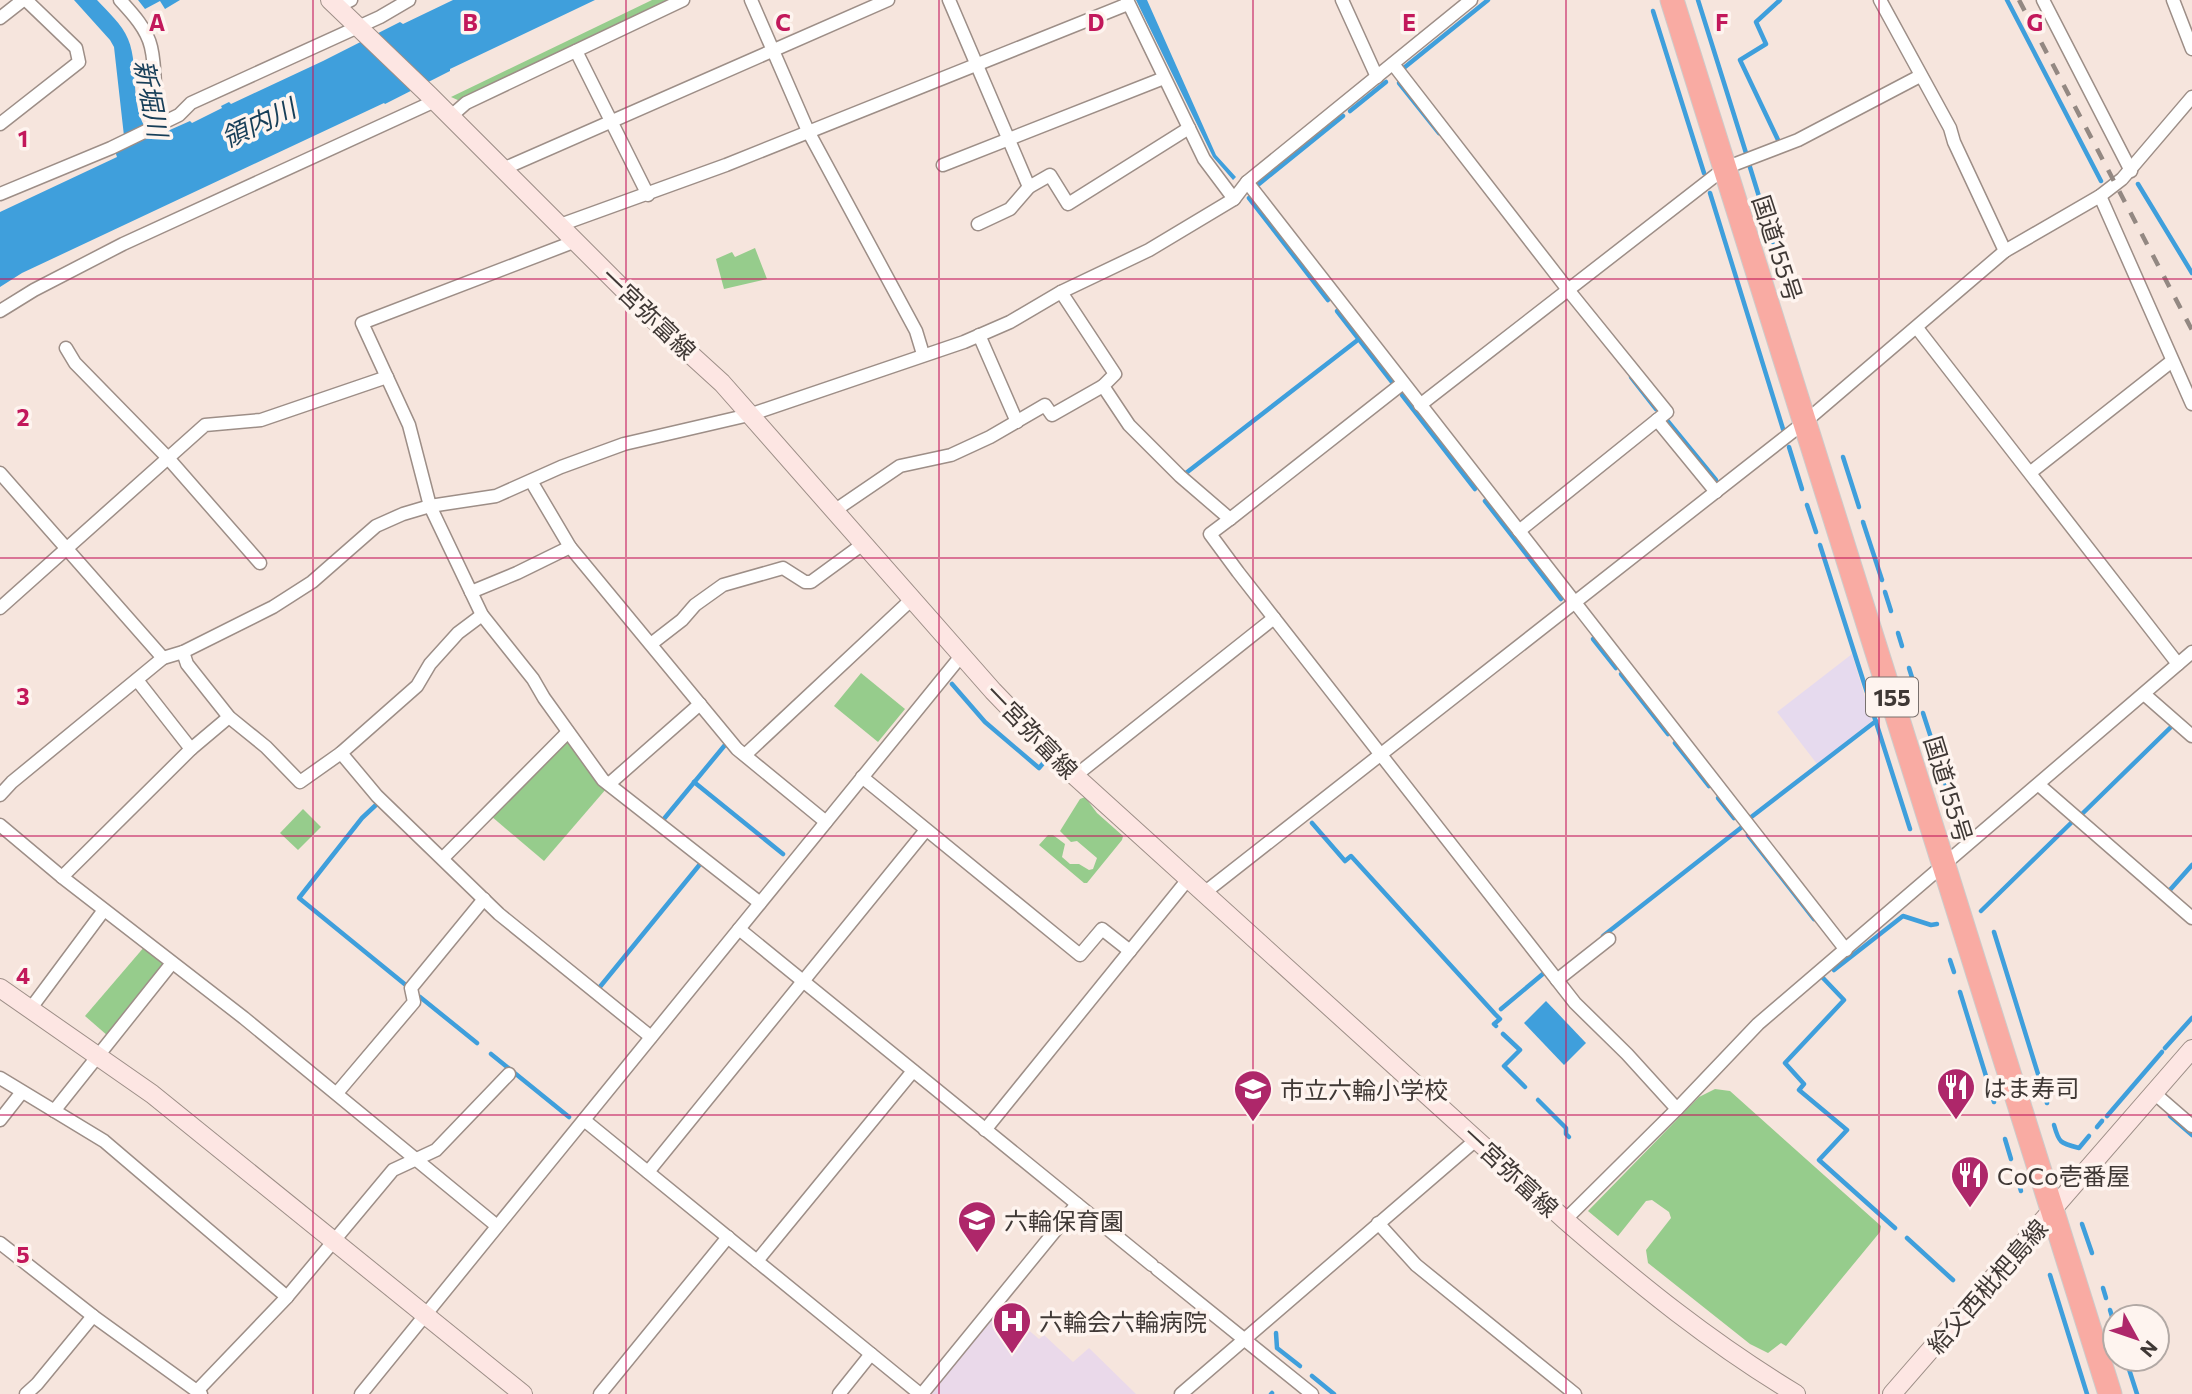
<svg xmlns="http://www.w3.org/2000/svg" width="2192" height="1394" font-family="Commissioner,'Noto Sans JP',sans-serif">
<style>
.industrial{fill:#e6daee}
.medical{fill:#ead9ea}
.green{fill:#96cc8c}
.water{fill:#3f9fdc}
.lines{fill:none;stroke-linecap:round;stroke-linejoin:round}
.stream{stroke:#3f9fdc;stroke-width:4.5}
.street-casing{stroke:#9d8e87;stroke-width:15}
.secondary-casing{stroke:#9d8e87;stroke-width:20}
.highway-casing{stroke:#cdcbca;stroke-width:25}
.street{stroke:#fff;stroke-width:12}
.secondary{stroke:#fde6e3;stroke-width:18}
.highway{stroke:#f9aba3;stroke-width:23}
.rail{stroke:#938882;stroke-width:4.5;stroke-dasharray:12 12;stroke-linecap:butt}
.grid{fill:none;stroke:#c2185b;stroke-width:2;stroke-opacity:0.55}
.labels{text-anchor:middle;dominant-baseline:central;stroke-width:7;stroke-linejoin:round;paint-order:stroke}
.shield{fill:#fef4ef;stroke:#78706d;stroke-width:2}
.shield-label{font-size:23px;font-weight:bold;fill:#3f3835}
.street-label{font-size:24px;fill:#3f3835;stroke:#fef4ef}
.poi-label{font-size:24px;fill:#3f3835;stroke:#fef4ef;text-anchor:start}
.water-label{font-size:26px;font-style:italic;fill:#173e58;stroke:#fef4ef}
.grid-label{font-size:23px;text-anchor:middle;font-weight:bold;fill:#c2185b;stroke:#fef4ef;stroke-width:7;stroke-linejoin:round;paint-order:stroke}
</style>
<rect width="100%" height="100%" fill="#f6e5dd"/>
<path class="industrial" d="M1852,654L1872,721L1817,764L1777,712Z"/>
<path class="medical" d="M1000,1306L1039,1339L1044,1335L1073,1362L1089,1348L1136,1394H928Z"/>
<g class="green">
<path d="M652,0H673L460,101L451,97Z"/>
<path d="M755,248L767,279L724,289L716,259L732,252L735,257Z"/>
<path d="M861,673L905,709L878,742L834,706Z"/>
<path d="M564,742H570L606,789L544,861L491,816Z"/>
<path d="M1085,797L1097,813L1123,836L1122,840L1087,883H1084L1039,845L1048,835H1053L1065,844L1062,857L1070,864H1079L1089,870L1093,869L1097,858L1077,841L1071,842L1060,831L1080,799Z"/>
<path d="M303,809L321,827L298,850L280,833Z"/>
<path d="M145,946L163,961V966L108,1036L85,1016Z"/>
<path d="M1715,1089L1730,1091L1881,1226L1880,1232L1786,1346L1781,1343L1768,1353L1750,1344L1648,1263L1646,1250L1671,1218L1669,1212L1652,1200L1646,1201L1618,1236L1588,1211L1699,1097Z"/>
</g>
<g class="water">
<path d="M74,0H97C108,12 122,24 128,39C141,69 126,114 154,137L190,121L192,123L222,108L221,106L229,102L231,104L323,61L400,22L403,24L453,0H595L450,69V71L385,104L384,103L22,273L0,287V212L117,157L114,148L124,136L114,47L110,40Z"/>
<path d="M138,0H180L165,9L160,1L145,9Z"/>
<path d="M1136,0H1147L1216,155L1236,177L1233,180L1213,157Z"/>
<path d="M1546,1001L1586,1043L1564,1065L1524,1023Z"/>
</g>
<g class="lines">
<g class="stream">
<path d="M1698,0L1746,153"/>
<path d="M2007,0L2101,181"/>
<path d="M1653,11L1704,173"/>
<path d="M1405,67L1488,0"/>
<path d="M1399,83L1439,133"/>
<path d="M1350,111L1386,82"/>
<path d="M1779,142L1740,60L1766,44L1756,22L1780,0"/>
<path d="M1749,164L1773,242"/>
<path d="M1259,184L1343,116"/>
<path d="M2138,184L2192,273"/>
<path d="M1710,193L1783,429"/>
<path d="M1249,198L1328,300"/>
<path d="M1337,311L1392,382"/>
<path d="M1631,377L1656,409"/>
<path d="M1402,395L1475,489"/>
<path d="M1666,419L1716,480"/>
<path d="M1789,447L1802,489"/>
<path d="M1843,457L1859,507"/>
<path d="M1186,473L1359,339"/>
<path d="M1485,501L1561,599"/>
<path d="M1807,505L1816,532"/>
<path d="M1863,522L1882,580"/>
<path d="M1820,545L1871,705"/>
<path d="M1885,592L1891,611"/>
<path d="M1898,633L1902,646"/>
<path d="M1593,639L1616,668"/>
<path d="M1909,668L1915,687"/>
<path d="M1621,674L1668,734"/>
<path d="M952,684L985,722L1039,768L1046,760"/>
<path d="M1923,713L1935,750"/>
<path d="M1874,716L1910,829"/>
<path d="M1675,743L1709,786"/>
<path d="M1942,772L1947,789"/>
<path d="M694,782L783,854"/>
<path d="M1718,798L1734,818"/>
<path d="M378,803L362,818L299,898L407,986"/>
<path d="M2082,814L2171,727"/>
<path d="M1750,818L1876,721"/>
<path d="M663,820L725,745"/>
<path d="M1312,823L1345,861L1351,856L1495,1014L1500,1019L1494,1024L1496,1026"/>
<path d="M1748,835L1814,919"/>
<path d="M2169,891L2192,865"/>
<path d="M1981,911L2071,823"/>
<path d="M1994,932L2047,1103"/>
<path d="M1603,936L1742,827"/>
<path d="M1950,960L1954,972"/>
<path d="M1834,970L1903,916L1931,925L1937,924"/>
<path d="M1823,978L1844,1000L1785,1063L1804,1084L1799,1090L1847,1130L1819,1160L1895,1228"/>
<path d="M599,988L701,863"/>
<path d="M1960,992L1994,1102"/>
<path d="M420,997L477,1043"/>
<path d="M1501,1009L1544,973"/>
<path d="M1503,1034L1520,1050L1504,1066L1525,1087"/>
<path d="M2165,1048L2192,1018"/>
<path d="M491,1054L569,1117"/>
<path d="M1538,1100L1566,1128V1134L1569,1137"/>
<path d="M2107,1116L2162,1052"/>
<path d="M2170,1116L2192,1135"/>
<path d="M2054,1125C2059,1143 2060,1143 2079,1148L2089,1136"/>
<path d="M2097,1127L2102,1121"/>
<path d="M2005,1139L2011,1159"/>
<path d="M2016,1174L2021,1191"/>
<path d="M2082,1224L2092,1253"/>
<path d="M1907,1238L1953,1280"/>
<path d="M2050,1275L2087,1394"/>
<path d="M2103,1288L2106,1298"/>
<path d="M2110,1310L2115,1326"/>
<path d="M1276,1333L1277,1348L1300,1366"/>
<path d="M2127,1363L2137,1394"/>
<path d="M1312,1376L1334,1394"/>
<path d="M1271,1394L1272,1393"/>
</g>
<defs>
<g id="street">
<path d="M120,0C132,13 147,29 151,47C157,72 153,99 159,125"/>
<path d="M751,0L808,131L916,331L923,354"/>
<path d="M949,0L1029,187"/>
<path d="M1127,0L1204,159L1234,199"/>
<path d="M1342,0L1377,77"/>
<path d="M1880,0L1950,128L1954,142L2005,251"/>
<path d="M2043,0L2131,171"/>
<path d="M2173,0L2192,49"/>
<path d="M337,7L351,0"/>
<path d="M0,18L23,0"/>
<path d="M576,51L648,195"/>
<path d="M1393,64L1569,291L1667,412L1519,531"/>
<path d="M450,117L466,103L683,0"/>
<path d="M0,124L79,62L76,48L26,0"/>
<path d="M943,165L1164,78"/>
<path d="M503,169L888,0"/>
<path d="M1247,182L1846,950"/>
<path d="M0,194L111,148L179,115L191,103L380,17L409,0"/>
<path d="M2100,196L2192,404"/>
<path d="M978,224L1010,209L1029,187L1050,175L1068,204L1189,128"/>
<path d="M560,225L726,165L1128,4"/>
<path d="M576,241L362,323L409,425L430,506L482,615L533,679L544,698L603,780L760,903"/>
<path d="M1061,292L1115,374L1103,386L1129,425L1180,476L1230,519L1210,534L1238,572L1575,1003L1627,1054L1677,1109"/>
<path d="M0,311L34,290L123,244L435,101"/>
<path d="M1917,328L2178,664"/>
<path d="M979,335L1017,422"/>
<path d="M66,348L75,363L168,458L260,563"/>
<path d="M1420,405L1725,168L1798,140L1920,76"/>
<path d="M1657,420L1716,492"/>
<path d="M2031,472L2172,361"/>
<path d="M0,473L163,658"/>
<path d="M531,481L570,547L737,749L826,822"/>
<path d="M834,511L900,466L951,455L990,437L1045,405L1052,415L1103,386"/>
<path d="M1230,519L1403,383"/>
<path d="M471,592L517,573L570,547"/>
<path d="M0,608L205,425L261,420L387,377"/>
<path d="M482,615L458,633L430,664L417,686L341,753L377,796L499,914L651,1037"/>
<path d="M651,644L682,620L695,605L723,585L783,568L805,582H811L863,544"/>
<path d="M183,652L187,664L229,717L266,747L300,782L341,753"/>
<path d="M2144,694L2192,736"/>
<path d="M191,749L229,717"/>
<path d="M745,755L912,599"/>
<path d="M1075,776L1274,618"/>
<path d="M862,777L1080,955L1102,929L1130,951"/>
<path d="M609,784L700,704"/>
<path d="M2039,785L2192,918"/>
<path d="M0,795L12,782L163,658L183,652L273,607L312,582L376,526L403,514L430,506L496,496L561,467L624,444L749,415L964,342L1010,322L1061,292L1149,250L1234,199L1247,182L1471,0"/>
<path d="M0,825L62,877L244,1018L497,1226"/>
<path d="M443,858L568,732"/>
<path d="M62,877L191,749L137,680"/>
<path d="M1204,893L1806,421L2005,251L2100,196L2122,179L2192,97"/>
<path d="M739,929L1152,1265"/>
<path d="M1557,980L1609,939"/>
<path d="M31,1008L104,910"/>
<path d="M0,1078L104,1141L287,1297"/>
<path d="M337,1093L414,1002L411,988L484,899"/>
<path d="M2154,1093L2192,1126"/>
<path d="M54,1111L172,963"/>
<path d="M0,1120L22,1092"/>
<path d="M584,1120L871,1354"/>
<path d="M985,1130L1189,878"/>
<path d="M648,1172L926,830"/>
<path d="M1565,1220L1677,1109L1758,1024L2192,652"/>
<path d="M1378,1223L1416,1265L1575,1394"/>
<path d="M0,1243L93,1316L201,1394"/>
<path d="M757,1261L913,1071"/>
<path d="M1157,1269L1312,1394"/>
<path d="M197,1391L287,1297L393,1170L436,1150L509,1074"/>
<path d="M26,1394L37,1384L93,1316"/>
<path d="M361,1394L961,656"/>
<path d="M600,1394L728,1237"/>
<path d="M839,1394L871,1354L920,1394"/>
<path d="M922,1394L1077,1204"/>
<path d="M1181,1394L1477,1139"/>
</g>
<g id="secondary">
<path d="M330,0L429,95L666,332L722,383L993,691L1075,776L1565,1220C1641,1286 1710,1342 1796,1394"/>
<path d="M0,988L152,1094L523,1394"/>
<path d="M1892,1394L2192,1049"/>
</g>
<path id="highway" d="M1672,0L2110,1394"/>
</defs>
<use href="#street" class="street-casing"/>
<use href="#secondary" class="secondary-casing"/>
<use href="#highway" class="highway-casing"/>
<use href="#street" class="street"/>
<use href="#secondary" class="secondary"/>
<use href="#highway" class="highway"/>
<path class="rail" d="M2019,0L2192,330"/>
</g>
<path class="grid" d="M313,0V1394M626,0V1394M939,0V1394M1253,0V1394M1566,0V1394M1879,0V1394M0,279H2192M0,558H2192M0,836H2192M0,1115H2192"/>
<defs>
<symbol id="restaurant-pin" viewBox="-11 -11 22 30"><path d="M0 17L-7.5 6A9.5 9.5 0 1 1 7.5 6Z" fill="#ae276a" stroke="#fef4ef"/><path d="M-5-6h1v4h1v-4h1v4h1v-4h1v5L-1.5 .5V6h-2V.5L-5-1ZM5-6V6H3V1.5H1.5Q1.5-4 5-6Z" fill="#fff"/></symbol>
<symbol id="school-pin" viewBox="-11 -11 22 30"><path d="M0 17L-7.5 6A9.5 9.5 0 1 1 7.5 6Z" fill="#ae276a" stroke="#fef4ef"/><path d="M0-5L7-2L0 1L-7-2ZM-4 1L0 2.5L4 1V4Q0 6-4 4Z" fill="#fff"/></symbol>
<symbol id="hospital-pin" viewBox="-11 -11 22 30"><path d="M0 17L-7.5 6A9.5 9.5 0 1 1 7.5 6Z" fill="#ae276a" stroke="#fef4ef"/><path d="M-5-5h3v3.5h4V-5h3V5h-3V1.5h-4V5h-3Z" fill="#fff"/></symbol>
</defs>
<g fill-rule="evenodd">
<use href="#restaurant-pin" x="1934" y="1065" width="44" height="60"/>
<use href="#school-pin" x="1231" y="1067" width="44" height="60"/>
<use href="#restaurant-pin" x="1948" y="1153" width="44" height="60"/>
<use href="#school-pin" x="955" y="1198" width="44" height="60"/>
<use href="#hospital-pin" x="990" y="1299" width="44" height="60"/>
</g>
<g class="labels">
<rect class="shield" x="1866" y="677.5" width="52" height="39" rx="5"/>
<g class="shield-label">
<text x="1892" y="697">155</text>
</g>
<g class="street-label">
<text transform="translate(1778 248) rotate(72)">国道155号</text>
<text transform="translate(649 313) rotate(44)">一宮弥富線</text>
<text transform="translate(1032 731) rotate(46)">一宮弥富線</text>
<text transform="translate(1949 789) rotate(73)">国道155号</text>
<text transform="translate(1511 1171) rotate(43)">一宮弥富線</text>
<text transform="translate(1987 1286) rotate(-49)">給父西枇杷島線</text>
</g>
<g class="poi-label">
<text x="1983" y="1087">はま寿司</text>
<text x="1280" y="1089">市立六輪小学校</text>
<text x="1997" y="1175">CoCo壱番屋</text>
<text x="1004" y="1220">六輪保育園</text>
<text x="1039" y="1321">六輪会六輪病院</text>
</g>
<g class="water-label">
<text transform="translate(152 98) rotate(79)">新堀川</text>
<text transform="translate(258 122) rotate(-25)">領内川</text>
</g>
</g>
<g class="grid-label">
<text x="157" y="31">A</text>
<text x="470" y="31">B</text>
<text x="783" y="31">C</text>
<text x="1096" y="31">D</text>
<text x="1409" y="31">E</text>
<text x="1722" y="31">F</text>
<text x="2035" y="31">G</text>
<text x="23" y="147">1</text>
<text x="23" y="426">2</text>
<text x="23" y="705">3</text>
<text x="23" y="984">4</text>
<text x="23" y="1263">5</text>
</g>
<g transform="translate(2136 1338) rotate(130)"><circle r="33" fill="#fef4ef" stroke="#b2a9a5" stroke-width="2"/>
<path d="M0-5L12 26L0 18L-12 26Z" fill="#ae276a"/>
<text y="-10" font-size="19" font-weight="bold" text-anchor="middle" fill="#3f3835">N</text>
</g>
</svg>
